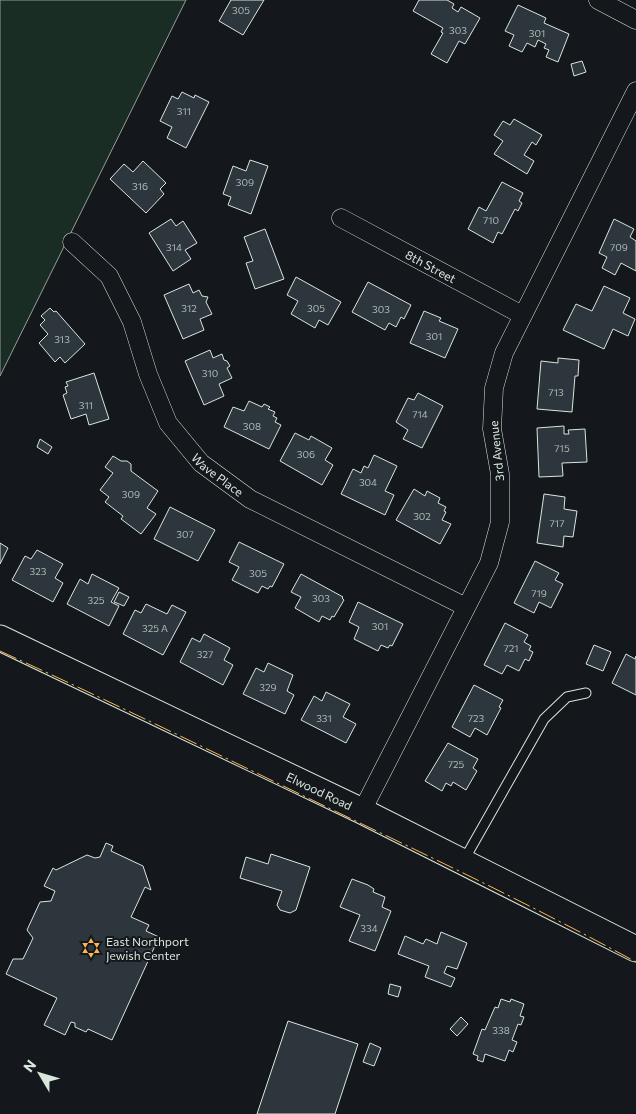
<svg xmlns="http://www.w3.org/2000/svg" width="636" height="1114" font-family="Commissioner,sans-serif">
<style>
.green{fill:#1a2d24;stroke:#939e99}
.building{fill:#2c363c;stroke:#d8e6dc}
.lines{fill:none;stroke-linecap:round;stroke-linejoin:round}
.lane-casing{stroke:#d8e6dc;stroke-width:11}
.street-casing{stroke:#d8e6dc;stroke-width:19}
.secondary-casing{stroke:#d8e6dc;stroke-width:27}
.lane{stroke:#14181c;stroke-width:9}
.street{stroke:#14181c;stroke-width:18}
.secondary{stroke:#14181c;stroke-width:25}
.power{stroke:#ffb74d;stroke-width:1;stroke-dasharray:18 4 2.5 4;stroke-linecap:butt}
.labels{text-anchor:middle;dominant-baseline:central;stroke-width:4;stroke-linejoin:round;paint-order:stroke}
.number-label{font-size:10px;fill:#adbab4}
.street-label{font-size:12px;fill:#d8e6dc;stroke:#14181c}
.poi-label{font-size:12px;fill:#d8e6dc;stroke:#14181c;text-anchor:start}
</style>
<rect width="100%" height="100%" fill="#14181c"/>
<path class="green" d="M0,0H186L0,376Z"/>
<g class="building">
<path d="M231,0H264L243,35L219,21Z"/>
<path d="M419,0H447L454,4L452,8L458,12L461,7L480,18L465,44L459,41L447,63L431,54L443,33L441,32L443,28L413,11Z"/>
<path d="M518,5L546,18L544,23L569,34L558,62L546,57L549,50L544,48L546,44L538,40L535,47L527,43L522,52L509,46L514,35L505,31Z"/>
<path d="M582,61L586,72L574,76L571,64Z"/>
<path d="M182,92L194,98L195,95L209,102L186,148L167,138L172,127L160,121L172,96L178,99Z"/>
<path d="M514,119L542,135L536,145L532,142L524,155L534,161L527,174L494,154L503,141L494,135L503,121L510,125Z"/>
<path d="M250,160L268,166L251,214L228,205L231,197L223,194L233,166L246,171Z"/>
<path d="M143,161L166,183L160,189L164,194L146,213L110,179L124,164L133,172Z"/>
<path d="M502,182L523,193L519,201L522,203L518,211L515,209L502,234L498,232L493,243L468,229L479,207L486,211Z"/>
<path d="M171,219L176,226L183,221L197,243L185,250L191,259L173,271L149,233Z"/>
<path d="M614,219L634,229L630,237L636,241V271L621,263L615,275L602,268L607,257L599,253Z"/>
<path d="M265,229L284,279L255,289L246,263L253,261L244,237Z"/>
<path d="M296,277L341,302L328,325L319,320L315,328L291,314L298,301L287,295Z"/>
<path d="M368,282L411,305L404,319L401,317L396,327L389,323L385,330L352,312Z"/>
<path d="M189,284L193,293L199,290L202,296L208,297L206,302L212,314L200,319L204,330L183,339L164,295Z"/>
<path d="M604,286L630,298L623,313L635,319L628,336L613,329L604,349L563,330L576,304L592,311Z"/>
<path d="M50,308L54,312L56,311L85,344L65,363L60,357L55,362L39,343L48,334L40,325L45,320L41,316Z"/>
<path d="M424,311L441,318L439,321L458,329L445,358L410,343Z"/>
<path d="M210,350L213,358L222,354L224,360L227,361L230,366L227,368L232,378L219,384L224,396L204,405L185,361Z"/>
<path d="M558,358L579,360L578,376H575L572,412L537,409L541,361L558,363Z"/>
<path d="M94,373L109,419L89,425L86,414L71,419L63,395L67,393L65,387L68,386L66,382Z"/>
<path d="M418,393L443,406L422,448L403,439L408,430L396,422L408,398L414,400Z"/>
<path d="M249,401L262,407L264,404L270,407L268,409L275,412L273,416L277,418L275,422L281,425L269,449L224,427L233,407L244,411Z"/>
<path d="M564,426V434H569L568,430L585,429L587,462L562,463L563,476L539,477L537,428Z"/>
<path d="M295,433L309,440L311,436L332,448L325,460L333,465L322,485L280,461Z"/>
<path d="M40,439L52,447L48,454L37,447Z"/>
<path d="M374,455L397,466L385,491L394,495L385,515L341,494L353,469L361,473L364,466L368,468Z"/>
<path d="M113,456L121,461H127L131,464V471L158,491L147,508L156,514L141,534L121,519L123,516L105,502L109,497L100,490L113,473L105,467Z"/>
<path d="M414,489L425,496L427,491L440,498L438,503L446,507L444,511L446,512L442,520L451,524L440,544L396,520Z"/>
<path d="M544,494L565,497L564,509L577,511L573,537L564,536L563,547L537,543Z"/>
<path d="M170,507L215,530L198,561L154,539Z"/>
<path d="M239,542L284,564L272,587L270,586L268,589L262,586L258,593L232,580L239,567L229,562Z"/>
<path d="M0,543L8,548L0,564Z"/>
<path d="M37,550L63,564L55,578L63,583L53,602L12,580L25,556L31,559Z"/>
<path d="M535,561L559,573L555,580L563,584L551,608L539,602L534,613L514,603Z"/>
<path d="M92,574L119,588L111,602L119,606L109,626L67,604L80,579L88,584Z"/>
<path d="M301,574L343,597L342,598L344,600L334,617L332,616L330,620L322,616L319,622L295,608L301,597L291,592Z"/>
<path d="M119,592L129,597L124,606L114,602Z"/>
<path d="M358,602L403,624L392,646L390,645L388,648L381,645L378,651L354,639L359,627L349,622Z"/>
<path d="M146,604L167,614L172,605L186,612L163,655L123,634L135,610L141,613Z"/>
<path d="M505,623L528,635L524,642L531,646L529,650L533,652L529,661L525,659L519,671L507,665L502,674L484,665Z"/>
<path d="M204,634L230,648L224,660L233,665L223,685L180,662L192,638L200,642Z"/>
<path d="M594,645L611,652L603,671L586,664Z"/>
<path d="M626,654L635,659L636,656V695L612,683Z"/>
<path d="M268,663L293,675L287,691L294,695L285,714L243,694L256,668L264,672Z"/>
<path d="M474,685L503,700L499,707L501,708L487,735L475,728L470,737L452,727Z"/>
<path d="M326,692L350,704L343,717L356,724L346,743L301,720L314,696L322,701Z"/>
<path d="M448,743L478,759L473,768L477,771L466,790L453,782L451,786L446,783L442,791L425,781Z"/>
<path d="M106,843L113,846L111,851L143,866L151,890L145,887L131,917L149,925L146,931L159,937L112,1040L88,1029L86,1032L75,1027V1023L71,1022L65,1035L44,1025L57,998L6,974L13,959H23L33,938L27,930L40,902L51,901L55,891L44,886L53,868L56,870L87,855L95,858L100,857Z"/>
<path d="M271,854L310,867L296,910L290,913L280,910L277,905L282,891L240,878L246,857L268,864Z"/>
<path d="M352,879L368,885L374,889L373,892L385,897L382,907L391,911L375,951L349,941L360,915L340,907Z"/>
<path d="M441,932L467,943L457,969L447,966L444,973L455,978L451,987L425,977L429,966L398,954L405,936L423,944L426,939L437,944Z"/>
<path d="M390,984L401,987L398,997L388,994Z"/>
<path d="M501,999L510,1002L511,999L524,1004L520,1016L524,1017L521,1025L518,1024L512,1040L517,1042L513,1052L509,1050L505,1061L485,1054L483,1062L477,1060L478,1056L473,1054L482,1029L485,1030L495,1007L498,1008Z"/>
<path d="M461,1017L468,1024L457,1036L450,1029Z"/>
<path d="M288,1021L358,1044L335,1114H257Z"/>
<path d="M370,1043L381,1048L374,1066L363,1062Z"/>
</g>
<g class="lines">
<defs>
<path id="lane" d="M464,860L544,719L567,697L586,693"/>
<g id="street">
<path d="M598,0L636,20"/>
<path id="s1" d="M341,218L522,315"/>
<path id="s2" d="M72,242L109,276L132,322L148,374L168,423L201,463L250,499L466,607"/>
<path d="M362,811L489,563L500,522V474L492,429L494,388L504,353L636,91"/>
</g>
<g id="secondary">
<path id="s3" d="M0,638L362,811L636,949"/>
</g>
</defs>
<use href="#lane" class="lane-casing"/>
<use href="#street" class="street-casing"/>
<use href="#secondary" class="secondary-casing"/>
<use href="#lane" class="lane"/>
<use href="#street" class="street"/>
<use href="#secondary" class="secondary"/>
<path class="power" d="M0,651C103,698 205,748 308,798C418,851 528,903 636,962"/>
</g>
<defs>
<symbol id="synagogue-bare" viewBox="-9 -9 18 18"><path d="M0-6.5L5.6 3.2H-5.6ZM0 6.5L5.6-3.2H-5.6Z" fill="#ffb74d" stroke="#14181c" stroke-width="2.5" paint-order="stroke"/></symbol>
</defs>
<g fill-rule="evenodd">
<use href="#synagogue-bare" x="77" y="934" width="28" height="28"/>
</g>
<g class="labels">
<g class="number-label">
<text x="241" y="10">305</text>
<text x="458" y="30">303</text>
<text x="537" y="33">301</text>
<text x="184" y="111">311</text>
<text x="245" y="182">309</text>
<text x="140" y="186">316</text>
<text x="491" y="220">710</text>
<text x="174" y="247">314</text>
<text x="619" y="247">709</text>
<text x="189" y="308">312</text>
<text x="316" y="308">305</text>
<text x="381" y="309">303</text>
<text x="434" y="336">301</text>
<text x="62" y="339">313</text>
<text x="210" y="373">310</text>
<text x="556" y="392">713</text>
<text x="86" y="405">311</text>
<text x="420" y="414">714</text>
<text x="252" y="426">308</text>
<text x="562" y="448">715</text>
<text x="306" y="454">306</text>
<text x="368" y="482">304</text>
<text x="131" y="494">309</text>
<text x="422" y="516">302</text>
<text x="557" y="523">717</text>
<text x="185" y="534">307</text>
<text x="38" y="571">323</text>
<text x="258" y="573">305</text>
<text x="539" y="593">719</text>
<text x="321" y="598">303</text>
<text x="96" y="600">325</text>
<text x="380" y="626">301</text>
<text x="155" y="628">325 A</text>
<text x="511" y="648">721</text>
<text x="205" y="654">327</text>
<text x="268" y="687">329</text>
<text x="324" y="718">331</text>
<text x="476" y="718">723</text>
<text x="456" y="764">725</text>
<text x="369" y="928">334</text>
<text x="501" y="1030">338</text>
</g>
<g class="street-label">
<text stroke="none"><textPath href="#s1" startOffset="102">8th Street</textPath></text>
<text transform="translate(496 451) rotate(-96)">3rd Avenue</text>
<text stroke="none"><textPath href="#s2" startOffset="281">Wave Place</textPath></text>
<text stroke="none"><textPath href="#s3" startOffset="354">Elwood Road</textPath></text>
</g>
<g class="poi-label">
<text x="106" y="941">East Northport<tspan x="106" dy="14">Jewish Center</tspan></text>
</g>
</g>
<g transform="translate(40 1074) rotate(308)" stroke="#14181c" stroke-width="4" paint-order="stroke">
<path d="M0-4L9 19L0 12L-9 19Z" fill="#d8e6dc"/>
<text y="-8" font-size="14" font-weight="bold" text-anchor="middle" fill="#d8e6dc">N</text>
</g>
</svg>
